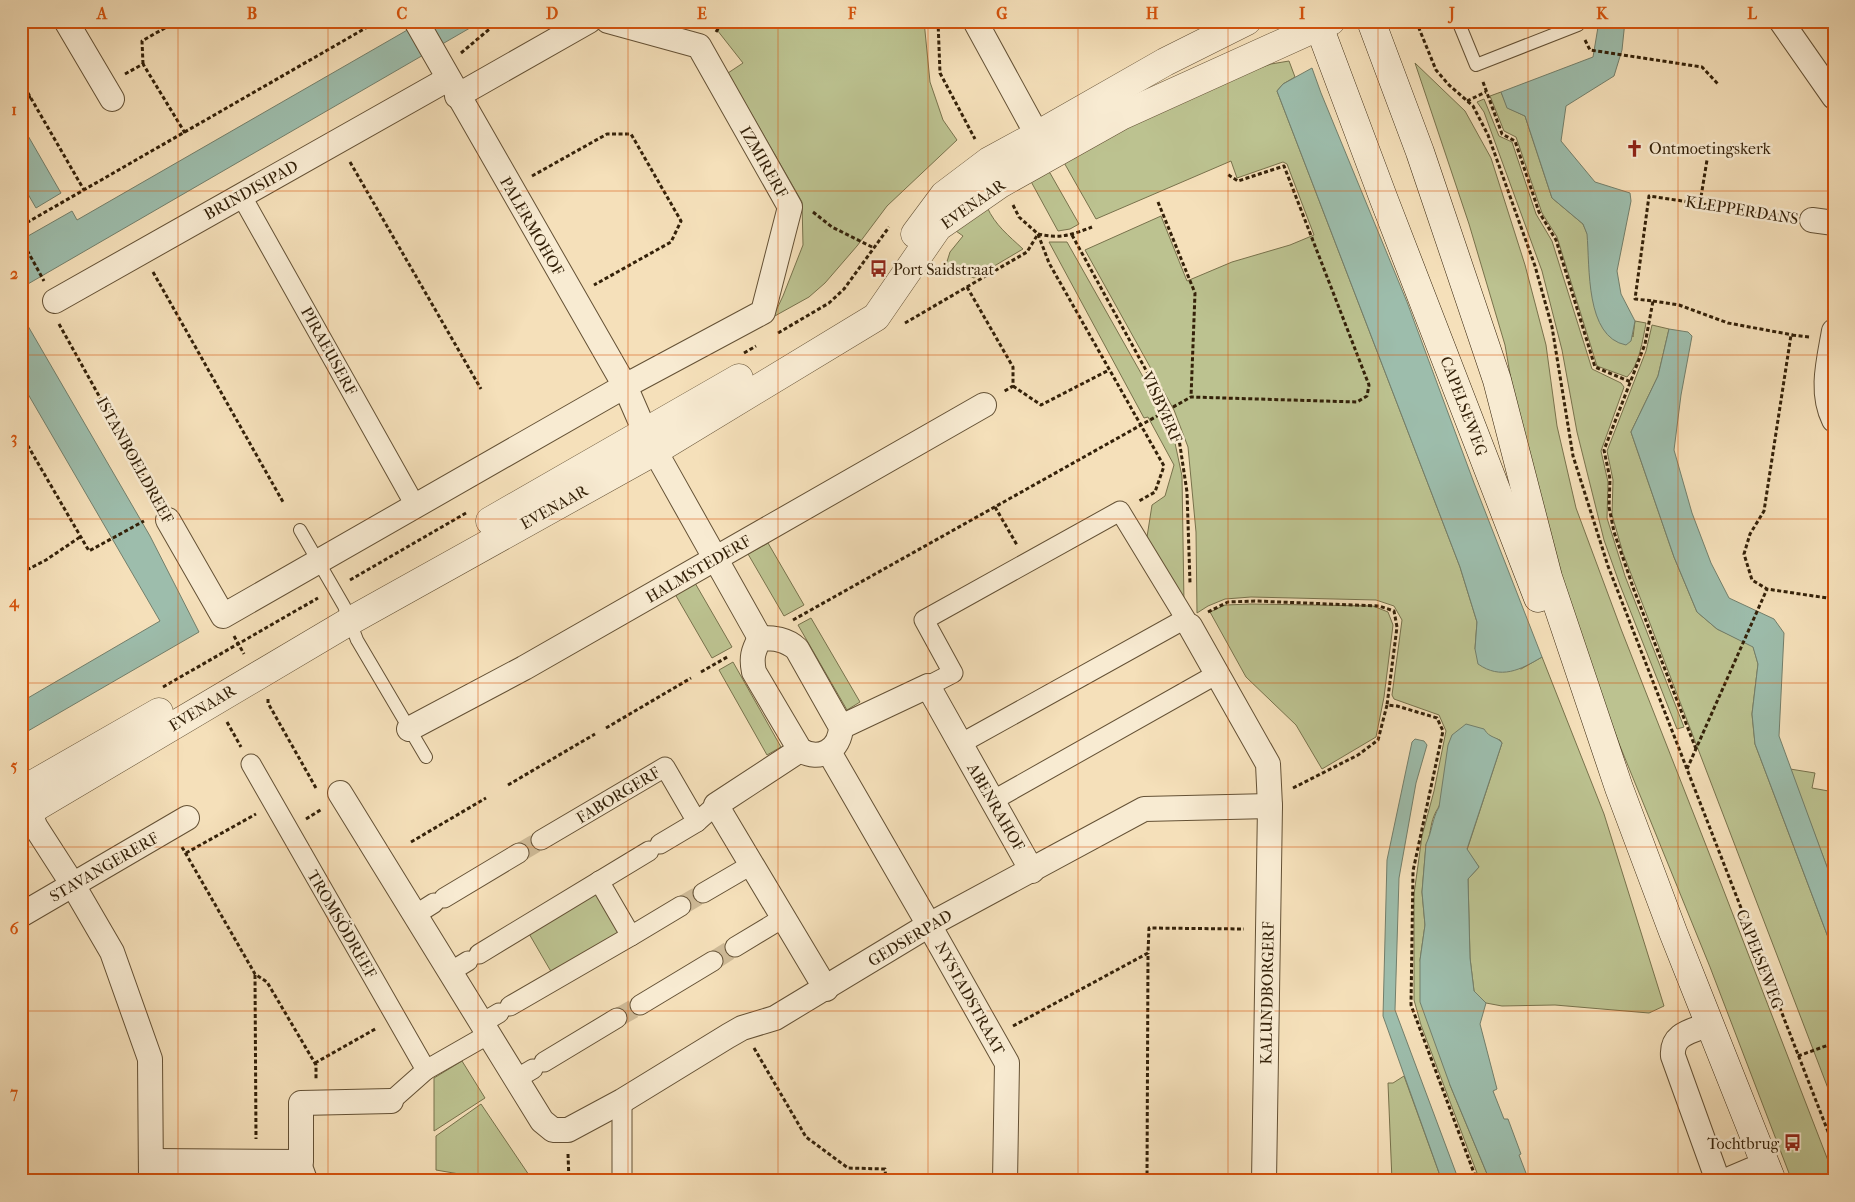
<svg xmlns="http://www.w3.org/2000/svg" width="1855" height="1202" font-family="'IM FELL French Canon',serif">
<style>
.green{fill:#bcc290;stroke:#78724c}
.water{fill:#9dbdac;stroke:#737f6b}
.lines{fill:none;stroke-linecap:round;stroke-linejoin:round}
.pedestrian-tunnel{stroke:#ceba97;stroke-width:19;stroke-dasharray:19 9;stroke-linecap:butt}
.service-casing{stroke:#645135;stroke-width:14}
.pedestrian-casing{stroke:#645135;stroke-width:21}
.minor-casing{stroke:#645135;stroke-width:26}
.tertiary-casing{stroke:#645135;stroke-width:29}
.secondary-casing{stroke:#342109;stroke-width:29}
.path{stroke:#342109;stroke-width:3;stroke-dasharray:4 2.5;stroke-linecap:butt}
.service{stroke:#f8ebd2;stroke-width:12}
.pedestrian{stroke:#f8ebd2;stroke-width:19}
.minor{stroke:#f8ebd2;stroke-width:24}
.tertiary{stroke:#f8ebd2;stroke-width:28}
.secondary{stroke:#f8ebd2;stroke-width:28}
.grid{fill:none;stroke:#d6530c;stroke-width:1;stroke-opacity:0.55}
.labels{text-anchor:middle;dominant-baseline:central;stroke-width:5;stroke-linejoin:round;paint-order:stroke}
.poi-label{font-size:16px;fill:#342109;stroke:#f8ebd2;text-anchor:start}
.street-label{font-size:16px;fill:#342109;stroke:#f8ebd2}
.neatline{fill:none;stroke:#d6530c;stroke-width:2}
.grid-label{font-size:16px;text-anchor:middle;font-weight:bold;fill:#d6530c}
</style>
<rect width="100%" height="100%" fill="#f5e0ba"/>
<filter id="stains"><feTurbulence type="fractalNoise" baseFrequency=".004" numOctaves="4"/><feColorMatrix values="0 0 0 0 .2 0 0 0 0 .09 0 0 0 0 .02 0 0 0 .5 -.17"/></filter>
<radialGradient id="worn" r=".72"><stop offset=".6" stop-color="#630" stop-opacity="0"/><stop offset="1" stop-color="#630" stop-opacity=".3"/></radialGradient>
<g class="green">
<path d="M710,21H924L930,82L943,120L957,140L887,206L857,246L825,283L809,297L773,317L783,296L803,245L802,202L728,73L743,63Z"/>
<path d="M1289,61L1295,77L1283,84L1277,91L1460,567L1477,622L1475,649L1521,669L1542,657L1604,814L1664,1006L1649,1013L1555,1005L1502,1006L1486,1003L1474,991L1470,958L1468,879L1479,867L1467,850L1502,743L1500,740L1488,736L1441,800C1440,807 1436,810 1434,816C1430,825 1431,835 1426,845L1422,892L1425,925L1420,960L1450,1085L1490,1181H1480L1421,1025L1414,1000V894L1422,836L1434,791L1446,731L1439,715L1394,699L1392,695L1402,620L1394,606L1376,600L1251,597L1225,599L1208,606L1197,613L1196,532L1188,447L1174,410L1085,250L1161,216L1187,281L1232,262L1290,245L1314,235L1287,164L1283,162L1237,178L1231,161L1096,219L1062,159L1213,85L1271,64Z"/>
<path d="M1415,63L1465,111L1491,158L1525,265L1546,345L1557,426L1576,508L1621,629L1720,881L1834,1176V1181H1792L1710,967L1620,746L1565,600L1523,448L1505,345L1469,224Z"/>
<path d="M1501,92L1508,108L1525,116L1552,198L1583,224L1633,337L1635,321L1646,323C1643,339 1639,366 1627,377L1597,366L1557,237L1542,213L1516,137L1504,131L1490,96Z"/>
<path d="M1484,99L1499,136L1512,142L1536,214L1552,241L1592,369L1621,383L1624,387L1601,451L1608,482L1607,518L1625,576L1684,727L1677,729L1620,585L1604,540L1577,432L1562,350L1542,271L1492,134L1484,112L1477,102Z"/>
<path d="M1041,168L1050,173L1079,224L1070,229L1058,231L1028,176Z"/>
<path d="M987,207C995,225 1009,236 1023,249L974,278L945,268L950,252L963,236L956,231Z"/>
<path d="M1049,242H1067L1164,414L1175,443L1182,476L1184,604L1147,537L1152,505L1165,496L1174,465L1148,417L1144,418Z"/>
<path d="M1652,325L1669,329L1658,376L1631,432L1674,557L1697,612L1717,629L1753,646L1758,664L1752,714L1755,744L1834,953V1104L1623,553L1612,515L1613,480L1607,451L1646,351Z"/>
<path d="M768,543L804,605L784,616L748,554Z"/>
<path d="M695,583L732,647L712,658L675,594Z"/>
<path d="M1251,604L1373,606L1388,612L1393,625L1384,697L1376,737L1322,769L1296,725L1246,677L1210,612L1225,605Z"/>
<path d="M811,618L860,702L847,710L798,625Z"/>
<path d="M733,662L781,747L767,755L719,670Z"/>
<path d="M1790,769L1815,773L1812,788L1834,792V876L1830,875Z"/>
<path d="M598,890L624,934L553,975L528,932Z"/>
<path d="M462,1061L485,1098L434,1131V1078Z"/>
<path d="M1404,1076L1442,1181H1392L1388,1083H1393Z"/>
<path d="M481,1104L533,1181H500L436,1170V1136Z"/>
</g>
<g class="water">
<path d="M423,21H482L21,288V240L72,211L77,220Z"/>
<path d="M1599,21H1625L1622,50L1614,76L1566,106L1561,141L1595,182L1630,193L1631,201L1617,271L1621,294L1635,321L1631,341L1626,345C1585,337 1590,267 1587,234L1583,224L1552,198L1525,116L1507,108L1501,92L1593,57Z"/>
<path d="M1312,68L1321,93L1407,302L1474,483L1542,657C1520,670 1501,680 1478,664L1475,649L1477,622L1460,567L1277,91L1283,84Z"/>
<path d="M21,129L27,134L61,193L36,208L21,182Z"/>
<path d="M21,314L150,536L199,632L21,735V702L160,621L21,382Z"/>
<path d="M1669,329L1688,332L1692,336L1681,395L1674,450L1692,513L1711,563L1729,598L1774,619L1784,633L1779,736L1830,875L1834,876V953L1755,744L1752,714L1758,664L1753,647L1717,629L1697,612L1674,557L1631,432L1658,376Z"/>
<path d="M1466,724L1484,729C1490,739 1497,736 1502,743L1467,849L1479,867L1468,879L1470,958L1474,991L1486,1003L1480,1024L1497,1089L1493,1091L1504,1119H1508L1521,1154L1519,1155L1529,1181H1490L1450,1085L1420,1002V960L1425,925L1422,892L1426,844C1432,832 1432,819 1439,807L1448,745L1452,735Z"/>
<path d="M1415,739L1424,741L1427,745L1416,783L1399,878L1395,1010L1459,1181H1442L1383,1016L1387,860L1412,742Z"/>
</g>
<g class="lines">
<g class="pedestrian-tunnel">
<path d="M519,853L541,840"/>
<path d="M681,906L703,893"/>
<path d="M713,961L735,947"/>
<path d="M617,1018L640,1005"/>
</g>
<defs>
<g id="service">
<path d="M1458,21L1476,65L1578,25L1576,21"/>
<path d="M300,530L344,606L357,640L426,757"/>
</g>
<g id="pedestrian">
<path d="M241,195L416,507"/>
<path d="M928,686L953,673L924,620L1120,511L1190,626"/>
<path d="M960,744L1185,619"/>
<path d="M251,764L426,1070L489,1034"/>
<path d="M992,801L1217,674"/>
<path d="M541,840L665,767L697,822L716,805"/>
<path d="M660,844L697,822"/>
<path d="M599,881L631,936L681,906"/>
<path d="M703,893L751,865"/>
<path d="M444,898L519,853"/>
<path d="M415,915L434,903"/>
<path d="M735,947L783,918"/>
<path d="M479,954L649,851"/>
<path d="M450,972L468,961"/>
<path d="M640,1005L713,961"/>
<path d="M510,1006L631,936"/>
<path d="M482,1023L499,1013"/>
<path d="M544,1062L617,1018"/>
<path d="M516,1079L533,1069"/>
<path d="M391,1101L426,1070"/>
<path d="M622,1101V1181"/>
<path d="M301,1162L308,1181"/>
</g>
<g id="minor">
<path d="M66,21L112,99"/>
<path d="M416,21L625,386L645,432"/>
<path d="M975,21L1046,151"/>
<path d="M1781,21L1834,97"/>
<path d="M457,96L589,21"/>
<path d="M1812,220L1834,223"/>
<path d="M55,301L448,79"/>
<path d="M1834,331C1829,360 1820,392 1834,420"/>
<path d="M655,451L760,638"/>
<path d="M168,520L223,616L625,386L763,312L790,207L699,46L608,21"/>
<path d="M1190,626L1268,764L1270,806L1264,1181"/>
<path d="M760,638C774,638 786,639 797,649L841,727C840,750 820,762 800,750L754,672C751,658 753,651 760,638Z"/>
<path d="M841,727L928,686L1032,871"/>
<path d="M409,729L524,668L984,405"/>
<path d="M800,750L716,805L826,989"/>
<path d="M829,752L929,925L1007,1063L1005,1181"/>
<path d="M340,793L542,1121L553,1130H568L622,1101L728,1036L742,1028L775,1018L929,925L1144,809L1270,806"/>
<path d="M21,796L30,811L35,826L73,885L112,952L150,1059L151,1181"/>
<path d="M21,915L187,818"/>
<path d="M1710,1024C1693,1031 1671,1033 1673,1056L1718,1181"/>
<path d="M151,1161L301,1162V1103L391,1101"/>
<path d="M1725,1181L1765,1164"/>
</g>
<g id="tertiary">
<path d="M915,234L944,195L989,161L1037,135L1165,62L1247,21"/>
<path d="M490,521L739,378"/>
<path d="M21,791L159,712"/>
<path d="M21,816L350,621L655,451L876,317L938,227L1000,184L1121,116L1331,21"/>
</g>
<g id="secondary">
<path d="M1317,21L1383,197L1538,598"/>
<path d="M1371,21L1420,152L1497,380L1548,577L1619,788L1673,932L1772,1181"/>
</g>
</defs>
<use href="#service" class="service-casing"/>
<use href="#pedestrian" class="pedestrian-casing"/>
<use href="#minor" class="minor-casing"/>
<use href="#tertiary" class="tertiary-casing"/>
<use href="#secondary" class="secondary-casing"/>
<g class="path">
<path d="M938,21L940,73L975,139"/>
<path d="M1416,21L1436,70L1449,85L1473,106L1488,135L1535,266L1552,327L1573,456L1608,566L1834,1147"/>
<path d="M716,32L723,21"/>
<path d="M1585,40L1590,50L1702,67L1718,84"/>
<path d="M461,53L499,21"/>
<path d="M143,64L142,41L177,21"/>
<path d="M125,74L143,64L185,133"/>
<path d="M21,81L84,190"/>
<path d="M1483,82L1502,134L1515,141L1539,212L1556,240L1595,367L1631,382"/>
<path d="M21,97H31"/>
<path d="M1467,101L1486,92"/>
<path d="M350,162L481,389"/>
<path d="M532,176L607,134H631L681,221L671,242L594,285"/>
<path d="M1158,202L1195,293L1191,397"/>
<path d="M1700,203L1707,160"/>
<path d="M1013,205L1019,217L1038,234L1049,263L1164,466L1155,492L1139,501"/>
<path d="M813,212L832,227L874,248"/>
<path d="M21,226L378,21"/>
<path d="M1038,234C1060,239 1071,235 1092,227"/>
<path d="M1072,235L1153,383L1179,439L1187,492L1190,583"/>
<path d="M21,239L44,281"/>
<path d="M153,272L283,502"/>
<path d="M967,287L1013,367V386L1003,392"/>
<path d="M1653,301L1679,305L1728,323L1793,335"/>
<path d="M905,323L1027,252L1038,234"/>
<path d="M59,324L157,500"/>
<path d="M778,333L829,303L844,289L889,227"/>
<path d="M1809,337L1791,335L1764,511L1750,534L1744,554L1752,580L1767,589L1834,599"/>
<path d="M744,353L756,346"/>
<path d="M1013,386L1041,405L1109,370"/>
<path d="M21,434L89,551L144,521"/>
<path d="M995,507L1017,545"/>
<path d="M21,573L46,560L80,537"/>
<path d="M350,580L466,513"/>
<path d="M1208,612L1228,602L1255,601L1379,606L1394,611L1397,627L1387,705"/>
<path d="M793,620L1191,397L1357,402L1367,396L1369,385L1284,166L1238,181L1227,174"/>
<path d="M234,636L244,654"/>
<path d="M701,672L729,656"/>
<path d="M163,687L318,598"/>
<path d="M268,699V703L316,788"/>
<path d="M227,722L241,747"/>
<path d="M606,728L691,678"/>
<path d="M1696,749L1634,590L1614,532L1609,507L1610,479L1604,450L1645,344L1653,301L1635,299L1649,196L1790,217"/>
<path d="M1687,769L1767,589"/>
<path d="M508,785L595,734"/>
<path d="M1293,788L1358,755L1378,740L1387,705L1397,706L1437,718L1443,731L1413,871L1411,1005L1477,1181"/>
<path d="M306,819L322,809"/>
<path d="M411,842L486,798"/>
<path d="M182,847L255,974L267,982L316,1065V1079"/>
<path d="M186,853L256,814"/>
<path d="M255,975L256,1139"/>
<path d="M1013,1026L1148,953L1149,928L1244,929"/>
<path d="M754,1048L806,1137L848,1168L885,1169L886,1181"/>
<path d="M1798,1056L1834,1043"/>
<path d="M315,1063L377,1028"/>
<path d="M568,1154L569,1181"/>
<path d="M1147,1181L1148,953"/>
</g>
<use href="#service" class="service"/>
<use href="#pedestrian" class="pedestrian"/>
<use href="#minor" class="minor"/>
<use href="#tertiary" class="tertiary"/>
<use href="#secondary" class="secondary"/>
</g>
<path class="grid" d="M178,21V1181M328,21V1181M478,21V1181M628,21V1181M778,21V1181M928,21V1181M1078,21V1181M1228,21V1181M1378,21V1181M1528,21V1181M1678,21V1181M21,191H1834M21,355H1834M21,519H1834M21,683H1834M21,847H1834M21,1011H1834"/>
<defs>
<symbol id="church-bare" viewBox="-9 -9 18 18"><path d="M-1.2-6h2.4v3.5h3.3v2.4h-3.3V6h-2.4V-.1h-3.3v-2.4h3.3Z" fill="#8f2418" stroke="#f8ebd2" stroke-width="2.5" paint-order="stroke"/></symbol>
<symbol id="bus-bare" viewBox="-9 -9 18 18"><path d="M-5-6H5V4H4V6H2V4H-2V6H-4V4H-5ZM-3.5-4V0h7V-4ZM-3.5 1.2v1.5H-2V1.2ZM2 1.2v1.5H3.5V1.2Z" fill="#8f2418" stroke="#f8ebd2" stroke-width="2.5" paint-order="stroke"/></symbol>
</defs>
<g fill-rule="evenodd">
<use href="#church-bare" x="1622" y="136" width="25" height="25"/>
<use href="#bus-bare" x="866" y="256" width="25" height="25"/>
<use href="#bus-bare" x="1780" y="1130" width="25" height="25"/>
</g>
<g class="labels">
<g class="poi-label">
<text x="1649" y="148">Ontmoetingskerk</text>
<text x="893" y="269">Port Saidstraat</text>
<text x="1779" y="1143" text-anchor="end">Tochtbrug</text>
</g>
<g class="street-label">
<text transform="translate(764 162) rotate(60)">IZMIRERF</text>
<text transform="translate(251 190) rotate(-29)">BRINDISIPAD</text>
<text transform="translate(973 204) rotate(-35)">EVENAAR</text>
<text transform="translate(1742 210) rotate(9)">KLEPPERDANS</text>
<text transform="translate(532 226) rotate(60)">PALERMOHOF</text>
<text transform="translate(329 351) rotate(61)">PIRAEUSERF</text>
<text transform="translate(1464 406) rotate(69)">CAPELSEWEG</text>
<text transform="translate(1162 407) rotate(66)">VISBYERF</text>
<text transform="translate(135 460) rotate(61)">ISTANBOELDREEF</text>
<text transform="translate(554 507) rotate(-29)">EVENAAR</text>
<text transform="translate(698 569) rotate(-30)">HALMSTEDERF</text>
<text transform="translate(202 708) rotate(-31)">EVENAAR</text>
<text transform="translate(618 795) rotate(-31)">FABORGERF</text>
<text transform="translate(996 807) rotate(60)">ABENRAHOF</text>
<text transform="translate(104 867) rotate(-30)">STAVANGERERF</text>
<text transform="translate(342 924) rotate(60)">TROMSÖDREEF</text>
<text transform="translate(910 938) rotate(-31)">GEDSERPAD</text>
<text transform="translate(1760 959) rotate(69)">CAPELSEWEG</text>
<text transform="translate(1267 993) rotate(-89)">KALUNDBORGERF</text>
<text transform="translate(970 998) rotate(61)">NYSTADSTRAAT</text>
</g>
</g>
<rect width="1855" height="1202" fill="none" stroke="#f5e0ba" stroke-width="55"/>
<rect x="28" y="28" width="1800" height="1146" class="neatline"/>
<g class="grid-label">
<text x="102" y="19">A</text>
<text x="252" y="19">B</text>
<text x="402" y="19">C</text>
<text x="552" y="19">D</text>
<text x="702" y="19">E</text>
<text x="852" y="19">F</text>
<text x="1002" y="19">G</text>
<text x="1152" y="19">H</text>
<text x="1302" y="19">I</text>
<text x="1452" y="19">J</text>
<text x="1602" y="19">K</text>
<text x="1752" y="19">L</text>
<text x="14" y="115">1</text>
<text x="14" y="279">2</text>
<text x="14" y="443">3</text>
<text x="14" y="607">4</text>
<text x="14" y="771">5</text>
<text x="14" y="934">6</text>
<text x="14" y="1098">7</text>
</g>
<rect width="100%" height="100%" filter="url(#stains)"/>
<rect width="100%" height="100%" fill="url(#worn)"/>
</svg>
